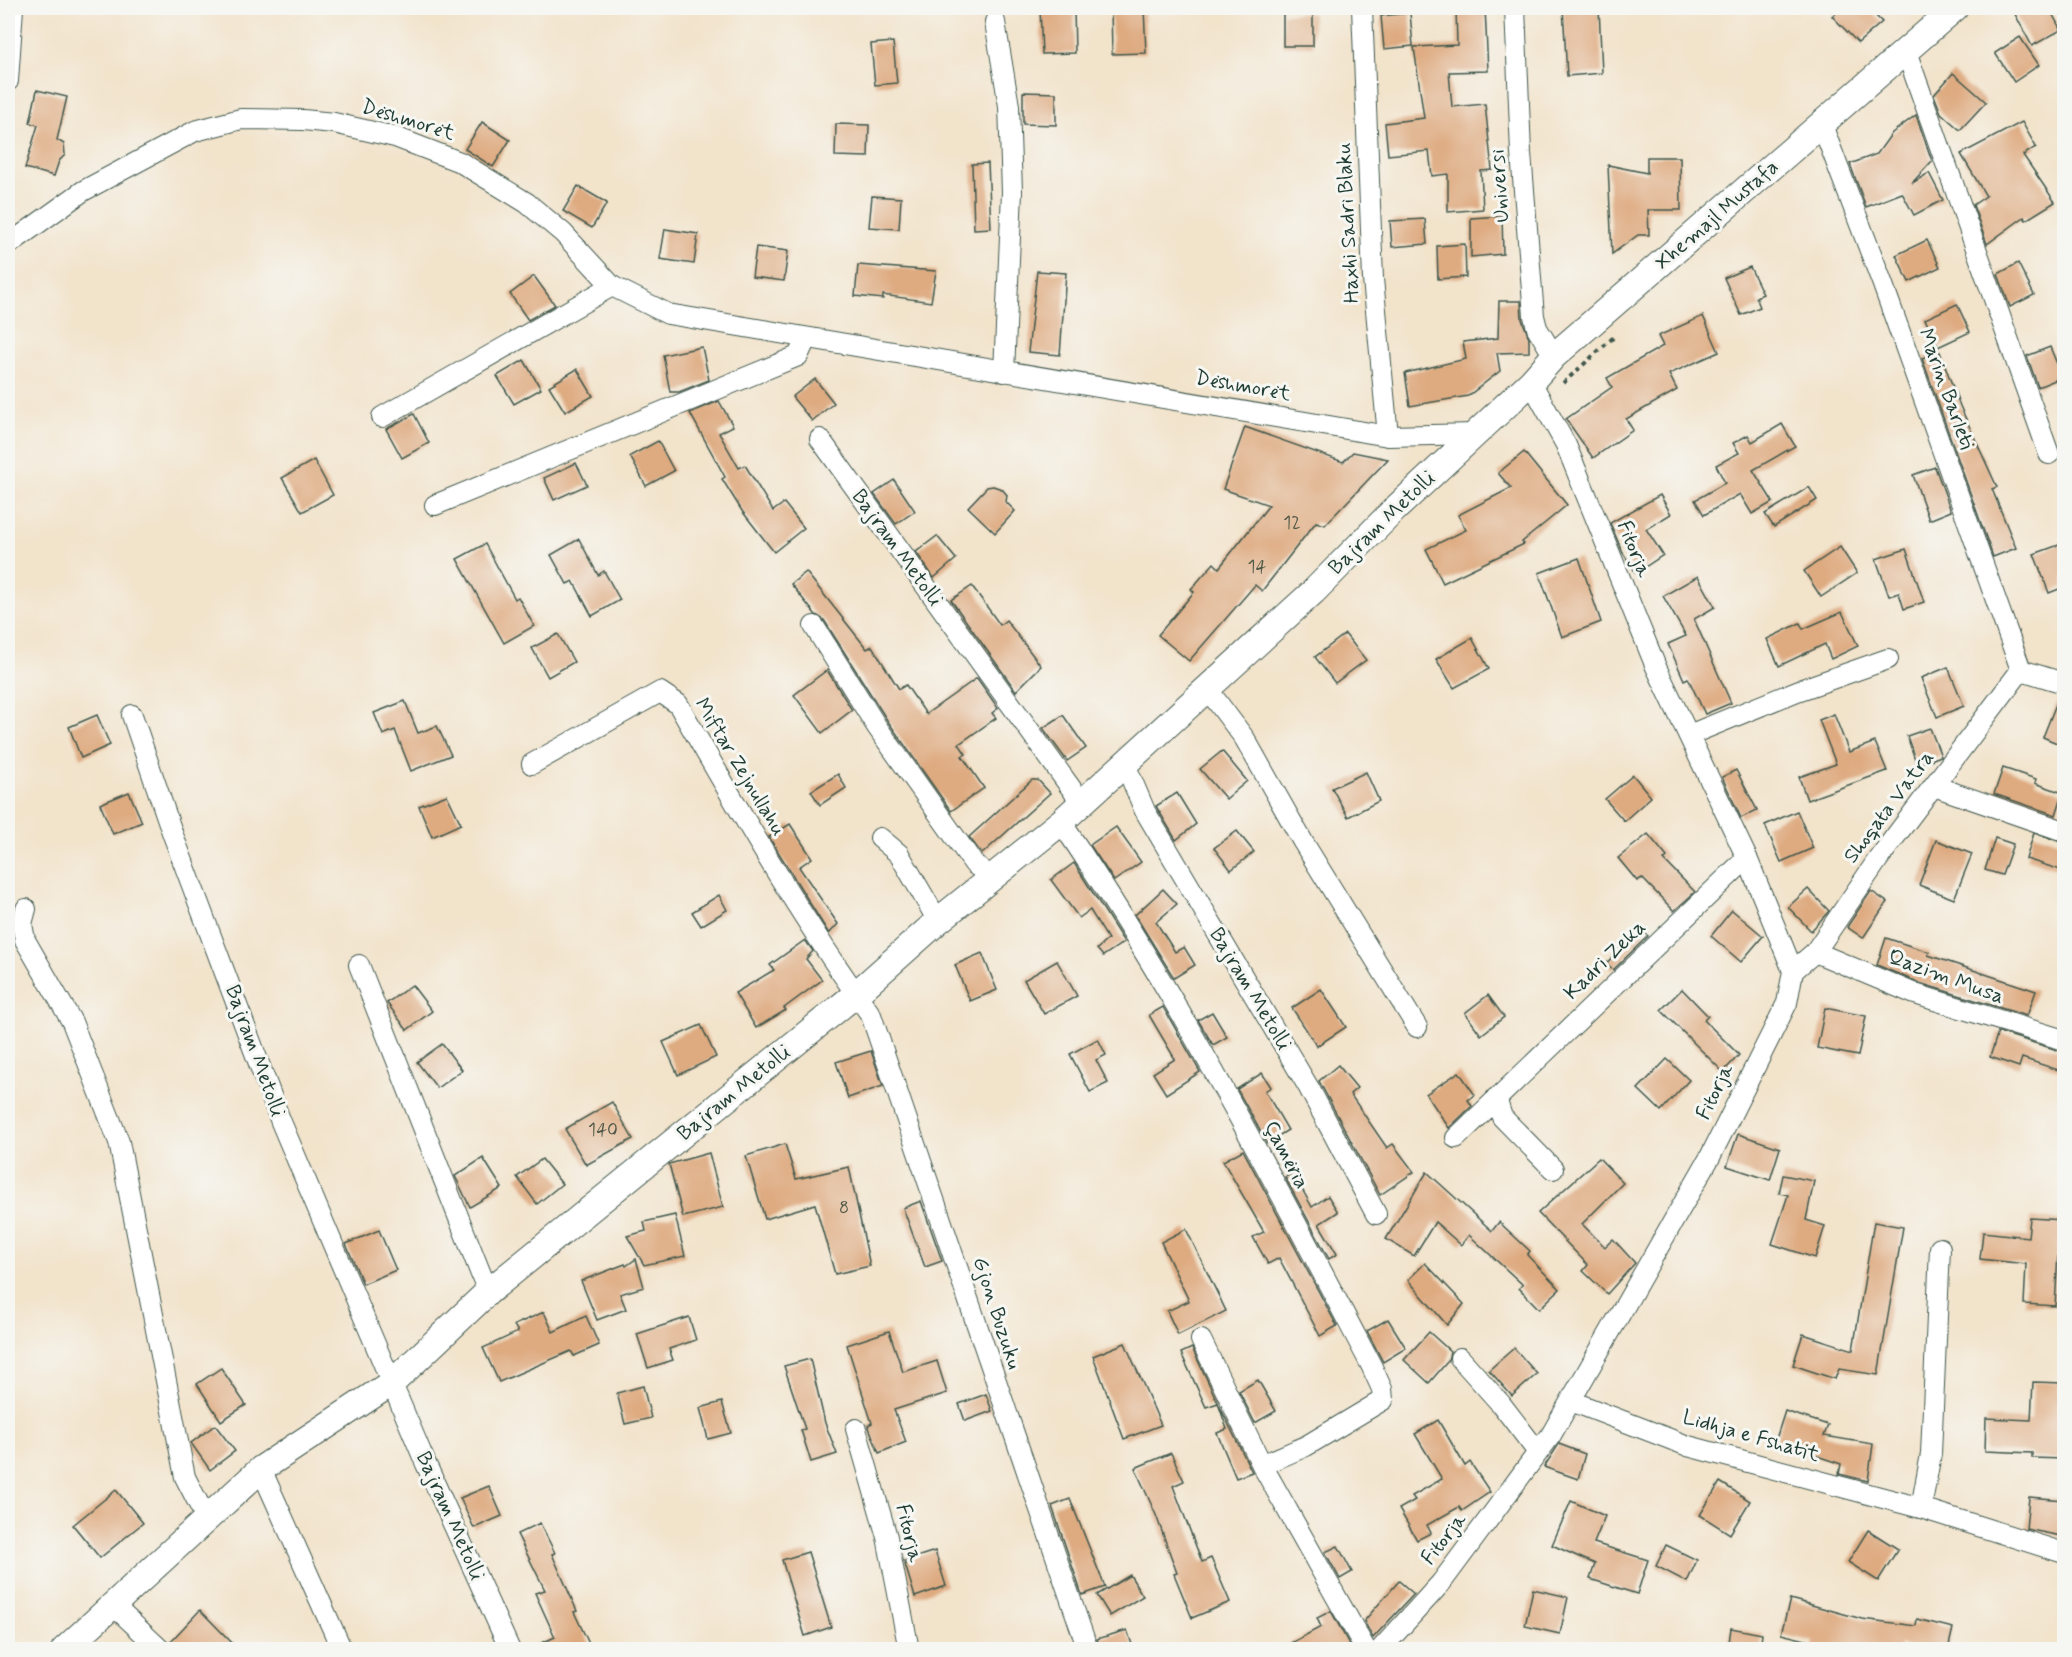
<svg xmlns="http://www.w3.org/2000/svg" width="2072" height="1657" font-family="Mynerve,sans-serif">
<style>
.building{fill:#deaa80}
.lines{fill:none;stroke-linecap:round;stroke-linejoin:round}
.minor-casing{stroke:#3f564b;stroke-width:22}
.major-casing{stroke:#3f564b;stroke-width:28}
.path{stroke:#3f564b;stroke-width:4;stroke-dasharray:4.5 4.5;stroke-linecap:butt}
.minor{stroke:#fff;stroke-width:20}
.major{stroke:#fff;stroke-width:26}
.labels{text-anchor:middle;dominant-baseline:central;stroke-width:6;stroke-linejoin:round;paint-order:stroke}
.number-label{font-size:18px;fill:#4f5847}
.street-label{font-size:21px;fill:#1f3d34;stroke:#f6f6f2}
</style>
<rect width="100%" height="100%" fill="#f6f6f2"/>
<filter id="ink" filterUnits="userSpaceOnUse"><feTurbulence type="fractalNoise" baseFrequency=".0167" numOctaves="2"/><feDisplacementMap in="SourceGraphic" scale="12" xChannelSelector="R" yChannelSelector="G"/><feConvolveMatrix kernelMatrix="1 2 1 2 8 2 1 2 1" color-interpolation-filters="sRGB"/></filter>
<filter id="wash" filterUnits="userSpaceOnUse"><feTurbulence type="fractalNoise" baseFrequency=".008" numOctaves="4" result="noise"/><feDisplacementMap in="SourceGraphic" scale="24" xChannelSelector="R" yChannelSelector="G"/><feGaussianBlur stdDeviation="1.35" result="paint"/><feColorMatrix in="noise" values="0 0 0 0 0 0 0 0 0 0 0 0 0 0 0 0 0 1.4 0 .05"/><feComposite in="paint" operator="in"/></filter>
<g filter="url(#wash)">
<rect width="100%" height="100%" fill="#f2e3cb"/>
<g id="blocks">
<g class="building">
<path d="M1040,8H1074L1075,53L1042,54Z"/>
<path d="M1111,8H1144L1146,53L1112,54Z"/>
<path d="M1456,8H1485L1488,71L1449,72L1452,107L1485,104L1492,170L1481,171L1483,209L1448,212V174L1432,176L1429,151L1388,155L1385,123L1424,118L1414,47L1457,45Z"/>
<path d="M1563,8H1599L1602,73L1567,76Z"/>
<path d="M1841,8H1868L1882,22L1858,43L1832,16Z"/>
<path d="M2027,8H2049L2061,30L2032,46L2015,14Z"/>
<path d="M1313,13V46H1283V14Z"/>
<path d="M1410,13L1413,46L1384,49L1381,16Z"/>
<path d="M2020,37L2039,65L2014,82L1995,53Z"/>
<path d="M893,42L897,83L875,85L871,44Z"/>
<path d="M1953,73L1986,102L1960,130L1941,113L1934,95Z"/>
<path d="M37,90L67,97L57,140L64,144L65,155L59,161L54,176L25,168L38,125L30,123Z"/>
<path d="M1023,92L1056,93V125L1023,124Z"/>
<path d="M1916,115L1932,161L1912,183L1929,173L1943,200L1914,215L1902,193L1866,207L1850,164L1877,154L1892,133Z"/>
<path d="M482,122L510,140L493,167L465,149Z"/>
<path d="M2022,122L2036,147L2023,155L2055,202L2026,220L2024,217L1987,244L1973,205L1986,196L1961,154Z"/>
<path d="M836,124L869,125L868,157L835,156Z"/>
<path d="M1647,157H1680L1681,210H1648L1649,235H1638L1612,254L1608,165L1647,173Z"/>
<path d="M988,163L991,228L974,229L972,164Z"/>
<path d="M578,186L607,203L592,228L563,211Z"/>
<path d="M872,196L901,198L899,229L869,227Z"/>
<path d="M1502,216L1503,254L1471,257V218Z"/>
<path d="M1425,219L1427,244L1392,247L1390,221Z"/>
<path d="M665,229L698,234L694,264L660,259Z"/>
<path d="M1927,240L1940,267L1909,282L1896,255Z"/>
<path d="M1465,244L1466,277L1438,279L1437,246Z"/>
<path d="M756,247L788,251L784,281L752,277Z"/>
<path d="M2018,263L2034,295L2010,307L1998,274Z"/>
<path d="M858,265L936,271L931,302L883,295V299L855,296Z"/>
<path d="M1750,267L1763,294L1756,297L1760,307L1741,315L1724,278Z"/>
<path d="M1037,271L1066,273L1060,355L1028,352Z"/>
<path d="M534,276L555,305L528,320L510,294Z"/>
<path d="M1499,301H1521L1522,319L1529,338V352L1497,353L1500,371L1468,396L1410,406L1405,373L1466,359L1463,342L1498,338Z"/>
<path d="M1957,304L1970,332L1938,347L1925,319Z"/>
<path d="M1703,316L1719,352L1669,374L1677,390L1626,419L1633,430L1593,458L1566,419L1612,387L1607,378L1663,346L1658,336Z"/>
<path d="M702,347L709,380L679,392H670L663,355Z"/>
<path d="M2050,347L2060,371V378L2038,387L2027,356Z"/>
<path d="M1940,352L1960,406L1997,487L1992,489L2016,548L1993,557L1922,358Z"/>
<path d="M524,360L541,389L514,404L497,376Z"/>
<path d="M577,369L593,396L565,412L549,386Z"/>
<path d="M815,379L834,403L812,421L792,397Z"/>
<path d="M719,401L733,426L719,433L739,468L745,465L773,511L784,503L804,528L774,552L742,511L722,479L725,477L690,413Z"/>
<path d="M414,414L429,443L402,458L386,429Z"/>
<path d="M1782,424L1795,446L1753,470L1773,502L1752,514L1740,494L1704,515L1695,500L1725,483L1716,465L1739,453L1733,443L1748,435L1752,442Z"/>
<path d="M1245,427L1343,462L1353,452L1388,459L1325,525L1316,522L1262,591L1255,585L1189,661L1158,635L1194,592L1191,589L1214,563L1219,568L1269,505L1223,489Z"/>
<path d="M658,441L674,471L646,486L630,456Z"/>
<path d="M1524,452L1567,505L1522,542L1524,544L1443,583L1426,549L1466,530L1458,515L1511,488L1498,473Z"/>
<path d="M314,460L333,495L302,512L282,478Z"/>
<path d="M576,463L587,485L554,500L544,478Z"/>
<path d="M1935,467L1951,511L1929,520L1913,475Z"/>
<path d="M894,480L915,511L896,524L874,494Z"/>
<path d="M993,486L1002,489L1007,495L1006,502L1015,511L995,533L968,507L987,487Z"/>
<path d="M1809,487L1817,500L1774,527L1765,514Z"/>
<path d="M1660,495L1671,514L1646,529L1663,555L1636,573L1623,553L1610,523Z"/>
<path d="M937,536L956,559L934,578L916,552Z"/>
<path d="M579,539L598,575L604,571L620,600L592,616L573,581L567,584L551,555Z"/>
<path d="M2064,543V587L2049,593L2034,554Z"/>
<path d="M485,544L515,599L518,597L534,626L504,643L457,559Z"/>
<path d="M1840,547L1857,573L1821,597L1804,571Z"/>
<path d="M1906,549L1924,602L1904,609L1899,593L1889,596L1876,559Z"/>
<path d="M1579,558L1601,622L1562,637L1539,573Z"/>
<path d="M806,572L867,649L872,646L899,689L906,685L926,714L977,678L998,708L992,713L996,718L959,744L966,754L962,756L984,788L951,811L887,720L824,620L815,614L791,584Z"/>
<path d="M1698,576L1715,607L1694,619L1731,703L1705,714L1688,678L1684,680L1668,644L1686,636L1663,596Z"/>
<path d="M972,586L1000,625L1006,620L1041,666L1016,691L951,600Z"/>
<path d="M1842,612L1858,646L1831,659L1825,644L1779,666L1767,639L1800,623L1803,629Z"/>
<path d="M558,634L574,662L548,677L532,648Z"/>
<path d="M1345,634L1366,660L1335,683L1315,657Z"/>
<path d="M1472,638L1489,669L1454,688L1436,659Z"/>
<path d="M1948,667L1964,706L1937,717L1921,678Z"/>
<path d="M827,670L852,710L822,733L794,695Z"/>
<path d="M2060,694L2064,695V746L2043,737Z"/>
<path d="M405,701L418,733L437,726L451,755L411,771L395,730L383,735L374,713Z"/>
<path d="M1834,714L1849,752L1875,742L1887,771L1807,800L1799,777L1836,764L1819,720Z"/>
<path d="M97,715L110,745L81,758L69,727Z"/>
<path d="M1063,715L1086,748L1067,761L1043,728Z"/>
<path d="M1930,728L1941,756L1917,765L1907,736Z"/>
<path d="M1222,751L1247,781L1226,799L1200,769Z"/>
<path d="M2003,768L2036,779L2035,783L2063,793L2056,815L1994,794Z"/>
<path d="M1736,770L1757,810L1741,818L1722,777Z"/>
<path d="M1366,772L1379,801L1348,817L1332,788Z"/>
<path d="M838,774L846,788L820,805L811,791Z"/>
<path d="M1633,775L1651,797L1624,821L1605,799Z"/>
<path d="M1032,780H1038L1050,793L982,854L969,837Z"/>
<path d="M129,792L142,822L113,834L100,804Z"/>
<path d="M1177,793L1196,824L1176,840L1156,806Z"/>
<path d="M447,795L461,824L432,837L419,806Z"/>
<path d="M1797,811L1813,848L1781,862L1765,825Z"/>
<path d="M790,824L812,858L799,867L838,924L829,934L769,837Z"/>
<path d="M1116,827L1141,862L1114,881L1090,845Z"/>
<path d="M1237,831L1254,852L1231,870L1214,848Z"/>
<path d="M2034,833L2064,843V871L2026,859Z"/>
<path d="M1648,834L1667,857L1664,860L1695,892L1674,911L1642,878L1637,881L1618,858Z"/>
<path d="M1995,838L2013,844L2002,875L1985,870Z"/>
<path d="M1936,840L1972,854L1954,899L1919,885Z"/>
<path d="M1074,863L1124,942L1103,956L1097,949L1108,939L1090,910L1079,918L1051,880Z"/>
<path d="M1163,889L1177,904L1156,922L1175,952L1184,947L1195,965L1174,978L1135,915Z"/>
<path d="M1808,889L1829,911L1811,931L1788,907Z"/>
<path d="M1871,891L1887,902L1863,938L1847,927Z"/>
<path d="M719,895L727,910L701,926L692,912Z"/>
<path d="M1732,910L1763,936L1741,962L1711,936Z"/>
<path d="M1638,927L1648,936L1613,970L1606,964Z"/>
<path d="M1886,938L1929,952L1928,955L2036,991L2027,1016L1919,983L1877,965Z"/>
<path d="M805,940L813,951L806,959L822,980L784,1008L786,1010L756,1028L735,993L774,970L770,965Z"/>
<path d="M982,953L997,990L970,1001L955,965Z"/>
<path d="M1057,961L1077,996L1044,1014L1024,980Z"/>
<path d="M412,985L432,1011L407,1030L387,1003Z"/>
<path d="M1321,989L1346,1027L1317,1046L1292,1008Z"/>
<path d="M1682,989L1708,1016L1704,1020L1739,1055L1723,1072L1661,1010Z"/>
<path d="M1488,995L1504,1017L1481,1035L1465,1013Z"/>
<path d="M1163,1007L1200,1072L1166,1094L1153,1073L1175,1059L1149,1015Z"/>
<path d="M1825,1008L1866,1016L1858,1056L1817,1048Z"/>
<path d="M1212,1012L1227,1037L1213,1045L1198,1020Z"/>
<path d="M701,1025L716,1057L678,1075L663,1042Z"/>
<path d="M1998,1032L2064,1052V1072L2022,1058L2019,1067L1990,1057Z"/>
<path d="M1098,1039L1106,1055L1096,1060L1108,1083L1090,1092L1070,1054Z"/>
<path d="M442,1044L462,1070L437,1088L417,1062Z"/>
<path d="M871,1051L883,1086L848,1098L836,1062Z"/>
<path d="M1667,1059L1689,1080L1661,1111L1638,1089Z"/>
<path d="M1338,1065L1357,1088L1350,1094L1387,1148L1393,1144L1414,1172L1380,1195L1319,1081Z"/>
<path d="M1459,1072L1475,1095L1468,1100L1472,1106L1449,1128L1426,1094Z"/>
<path d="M1262,1073L1271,1087L1265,1091L1288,1130L1267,1143L1237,1089Z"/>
<path d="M612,1102L633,1139L586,1165L565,1129Z"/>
<path d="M1738,1134L1780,1148L1770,1180L1727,1166Z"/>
<path d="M785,1144L796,1179L849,1167L870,1266L835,1274L815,1204L765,1219L746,1156Z"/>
<path d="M1243,1150L1337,1326L1320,1336L1279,1258L1268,1264L1253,1237L1264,1232L1223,1161Z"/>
<path d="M709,1153L723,1207L683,1217L669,1164Z"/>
<path d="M483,1158L502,1188L470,1207L455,1176Z"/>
<path d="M1599,1158L1623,1183L1582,1224L1605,1247L1613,1239L1635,1263L1607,1294L1583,1271L1588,1265L1538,1213Z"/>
<path d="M542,1159L562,1184L537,1204L517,1177Z"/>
<path d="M1427,1172L1492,1231L1499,1222L1530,1251L1527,1255L1560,1289L1539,1309L1519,1288L1523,1285L1469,1235L1461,1245L1435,1222L1414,1256L1386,1239Z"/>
<path d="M1293,1173L1312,1207L1328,1196L1338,1212L1319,1224L1337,1254L1329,1259L1285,1177Z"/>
<path d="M1783,1175L1814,1181L1806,1220L1825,1226L1815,1258L1772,1244L1788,1195L1779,1193Z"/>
<path d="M921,1201L942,1261L925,1267L903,1208Z"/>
<path d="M675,1215L685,1256L644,1265L627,1236L646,1231L644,1222Z"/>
<path d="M2030,1218L2064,1220V1255L2058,1254L2055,1306L2024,1304L2026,1264L1980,1259L1983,1232L2028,1237Z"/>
<path d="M1874,1222L1903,1227L1878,1375L1839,1369L1835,1379L1793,1365L1803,1334L1853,1350Z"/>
<path d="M1186,1229L1226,1311L1178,1335L1167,1311L1189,1301L1161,1242Z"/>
<path d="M379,1230L396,1270L363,1284L346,1244Z"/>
<path d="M636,1259L644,1287L620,1294L626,1309L597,1320L581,1281L625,1264L626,1266Z"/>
<path d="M1425,1263L1464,1304L1447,1325L1408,1280Z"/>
<path d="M544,1312L553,1332L586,1316L599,1345L574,1356L571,1351L499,1382L483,1348L518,1332L514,1325Z"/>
<path d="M689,1317L696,1340L669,1349L673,1360L648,1368L637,1334Z"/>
<path d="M1388,1319L1406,1348L1383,1362L1367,1331Z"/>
<path d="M889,1331L903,1372L937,1361L947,1393L894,1410L906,1442L879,1453L868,1425L872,1423L847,1345Z"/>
<path d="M1429,1332L1450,1351L1448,1361L1429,1383L1404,1360Z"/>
<path d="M1125,1343L1161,1425L1124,1439L1093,1356Z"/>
<path d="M1192,1348L1218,1403L1206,1407L1181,1353Z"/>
<path d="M1514,1348L1537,1374L1512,1396L1489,1370Z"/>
<path d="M810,1359L825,1423L837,1454L811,1462L801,1430L805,1429L784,1366Z"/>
<path d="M221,1368L246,1405L221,1421L197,1384Z"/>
<path d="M1258,1380L1276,1411L1255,1423L1239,1391Z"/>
<path d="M2033,1382L2064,1383V1459L2032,1458V1453L1985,1451L1986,1418L2031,1420Z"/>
<path d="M643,1386L651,1418L625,1424L617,1393Z"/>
<path d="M986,1394L992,1411L965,1421L959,1404Z"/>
<path d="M722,1402L731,1433L708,1439L700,1408Z"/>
<path d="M1218,1403L1252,1472L1236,1478L1217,1433L1227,1429Z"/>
<path d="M1785,1411L1828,1425L1824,1436L1873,1444L1868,1481L1839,1474L1841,1464L1775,1442Z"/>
<path d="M1438,1420L1465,1466L1470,1462L1490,1492L1462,1511L1459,1507L1427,1525L1431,1533L1417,1540L1399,1509L1415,1500L1412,1496L1442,1479L1415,1434Z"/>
<path d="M215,1425L235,1451L210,1470L191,1443Z"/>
<path d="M1559,1444L1585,1454L1578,1479L1544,1467Z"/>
<path d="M1171,1453L1184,1481L1173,1486L1202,1562L1211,1558L1230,1602L1192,1618L1174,1574L1177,1573L1156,1515L1135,1468Z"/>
<path d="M1720,1482L1750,1501L1730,1534L1700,1515Z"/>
<path d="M489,1486L502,1516L474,1528L460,1498Z"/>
<path d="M116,1490L143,1523L100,1558L73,1525Z"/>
<path d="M2029,1497L2064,1500L2061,1536L2026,1529Z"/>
<path d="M1070,1499L1105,1587L1082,1595L1052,1506Z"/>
<path d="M1571,1501L1605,1516L1594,1543L1648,1560L1637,1594L1590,1579L1595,1564L1552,1545Z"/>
<path d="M540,1523L555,1553L552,1554L577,1611L574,1612L592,1650H526L555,1637L535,1593L545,1590L517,1534Z"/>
<path d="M1868,1530L1898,1549L1878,1581L1848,1562Z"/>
<path d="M1666,1545L1697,1560L1687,1582L1656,1566Z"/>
<path d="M1338,1546L1352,1572L1340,1579L1325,1552Z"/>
<path d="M935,1551L946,1586L915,1597L904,1561Z"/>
<path d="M808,1552L831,1627L805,1636L782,1560Z"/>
<path d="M1130,1575L1143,1596L1110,1616L1097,1595Z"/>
<path d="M1399,1581L1414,1594L1373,1638L1364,1621Z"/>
<path d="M1533,1589L1568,1597L1560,1634L1525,1626Z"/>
<path d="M1790,1599L1862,1619L1916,1626L1917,1619L1953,1628L1948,1650H1919L1900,1645V1650H1812L1814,1642L1781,1634Z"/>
<path d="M200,1610L239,1650H177L170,1642Z"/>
<path d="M1331,1611L1352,1650H1278L1321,1627L1317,1618Z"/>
<path d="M1731,1628L1762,1634L1760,1650H1728Z"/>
<path d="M1127,1630L1134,1650H1100L1097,1639Z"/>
</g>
</g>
</g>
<g filter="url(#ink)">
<use href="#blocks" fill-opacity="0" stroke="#3f564b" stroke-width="1.5"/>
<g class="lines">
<defs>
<g id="minor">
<path d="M1362,8L1373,279L1388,436"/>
<path d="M1515,8L1521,153L1534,316L1537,328L1554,356"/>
<path d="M995,22L1009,106L1012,192L1004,372"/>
<path d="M1906,51L2049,454"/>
<path d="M8,81L13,8"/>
<path d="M1822,125L1882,282L2021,670"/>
<path d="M8,245L83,191L195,131L241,119L303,120L334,123L395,137L460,162L527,203L563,233L612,286L668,314L1388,436L1475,434"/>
<path d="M382,417L612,286"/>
<path d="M820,439L1081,802"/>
<path d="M435,505L798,356L806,339"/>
<path d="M814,626L877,727L974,864L993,878"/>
<path d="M2021,670L2064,683"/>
<path d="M1206,687L1245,739L1303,842L1417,1027"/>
<path d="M132,715L173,835L281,1122L426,1464L510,1650"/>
<path d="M1689,735L1797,691L1888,659"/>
<path d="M532,764L660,692L678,704C739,810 799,916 871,1015L1088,1650"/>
<path d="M1125,764L1145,811L1309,1088L1376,1214"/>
<path d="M1934,786L2064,831"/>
<path d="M1061,822C1178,994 1274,1181 1371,1365L1382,1389L1383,1400L1306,1446L1262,1465L1201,1340"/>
<path d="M880,838L899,854L938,921"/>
<path d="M26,909L22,924L25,940L72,1022L119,1142L185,1477L207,1520"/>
<path d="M1815,952L1915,994L2064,1040"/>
<path d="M359,965L488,1292"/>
<path d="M1793,971L1815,952L1879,858L2021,670"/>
<path d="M1496,1098L1502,1117L1553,1169"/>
<path d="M1456,1138L1747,858"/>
<path d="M1460,1358L1501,1404L1537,1451"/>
<path d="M1571,1401L1688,1446L1921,1508L2064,1553"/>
<path d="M856,1429L887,1537L909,1650"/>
<path d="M1262,1465L1366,1650"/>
<path d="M261,1469L342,1650"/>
<path d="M1921,1508L1931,1454L1940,1248"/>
<path d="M114,1606L161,1650"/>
<path d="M1380,1650L1441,1583L1551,1435L1710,1157L1787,1003L1793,971L1747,858L1656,667L1566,445L1531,382"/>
</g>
<path id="major" d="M64,1650L261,1469L393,1382L488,1292L856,994L938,921L1061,822L1313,592L1394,510L1531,382L1554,356L1955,8"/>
</defs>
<use href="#minor" class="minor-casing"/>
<use href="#major" class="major-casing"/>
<path class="path" d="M1563,383L1615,336"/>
<use href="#minor" class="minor"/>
<use href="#major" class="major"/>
</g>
</g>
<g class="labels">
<g class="number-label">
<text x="1292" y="523">12</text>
<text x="1257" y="567">14</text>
<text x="603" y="1130">140</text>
<text x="844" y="1208">8</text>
</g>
<g class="street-label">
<text transform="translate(408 120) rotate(17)">Dëshmorët</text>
<text transform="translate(1500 186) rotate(-94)">Universi</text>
<text transform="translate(1717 215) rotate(-41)">Xhemajl Mustafa</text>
<text transform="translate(1348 223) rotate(-93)">Haxhi Sadri Blaku</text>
<text transform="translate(1243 386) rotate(10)">Dëshmorët</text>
<text transform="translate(1946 389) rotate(70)">Marin Barleti</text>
<text transform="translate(1382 523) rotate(-44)">Bajram Metolli</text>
<text transform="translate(897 548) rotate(54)">Bajram Metolli</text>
<text transform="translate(1634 549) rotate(68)">Fitorja</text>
<text transform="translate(740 767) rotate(59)">Miftar Zejnullahu</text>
<text transform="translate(1889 807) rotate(-53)">Shoqata Vatra</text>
<text transform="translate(1605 960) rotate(-44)">Kadri Zeka</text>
<text transform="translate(1946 977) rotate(20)">Qazim Musa</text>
<text transform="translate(1250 989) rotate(59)">Bajram Metolli</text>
<text transform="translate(255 1051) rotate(70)">Bajram Metolli</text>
<text transform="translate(1715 1092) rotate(-64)">Fitorja</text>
<text transform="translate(734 1093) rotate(-39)">Bajram Metolli</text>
<text transform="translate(1286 1155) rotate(62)">Çamëria</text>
<text transform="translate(997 1313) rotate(72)">Gjon Buzuku</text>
<text transform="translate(1751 1436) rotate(16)">Lidhja e Fshatit</text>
<text transform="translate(450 1516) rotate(66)">Bajram Metolli</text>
<text transform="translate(909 1533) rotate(77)">Fitorja</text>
<text transform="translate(1444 1539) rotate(-52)">Fitorja</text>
</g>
</g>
<rect width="2072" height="1657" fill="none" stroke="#f6f6f2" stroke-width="30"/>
</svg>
